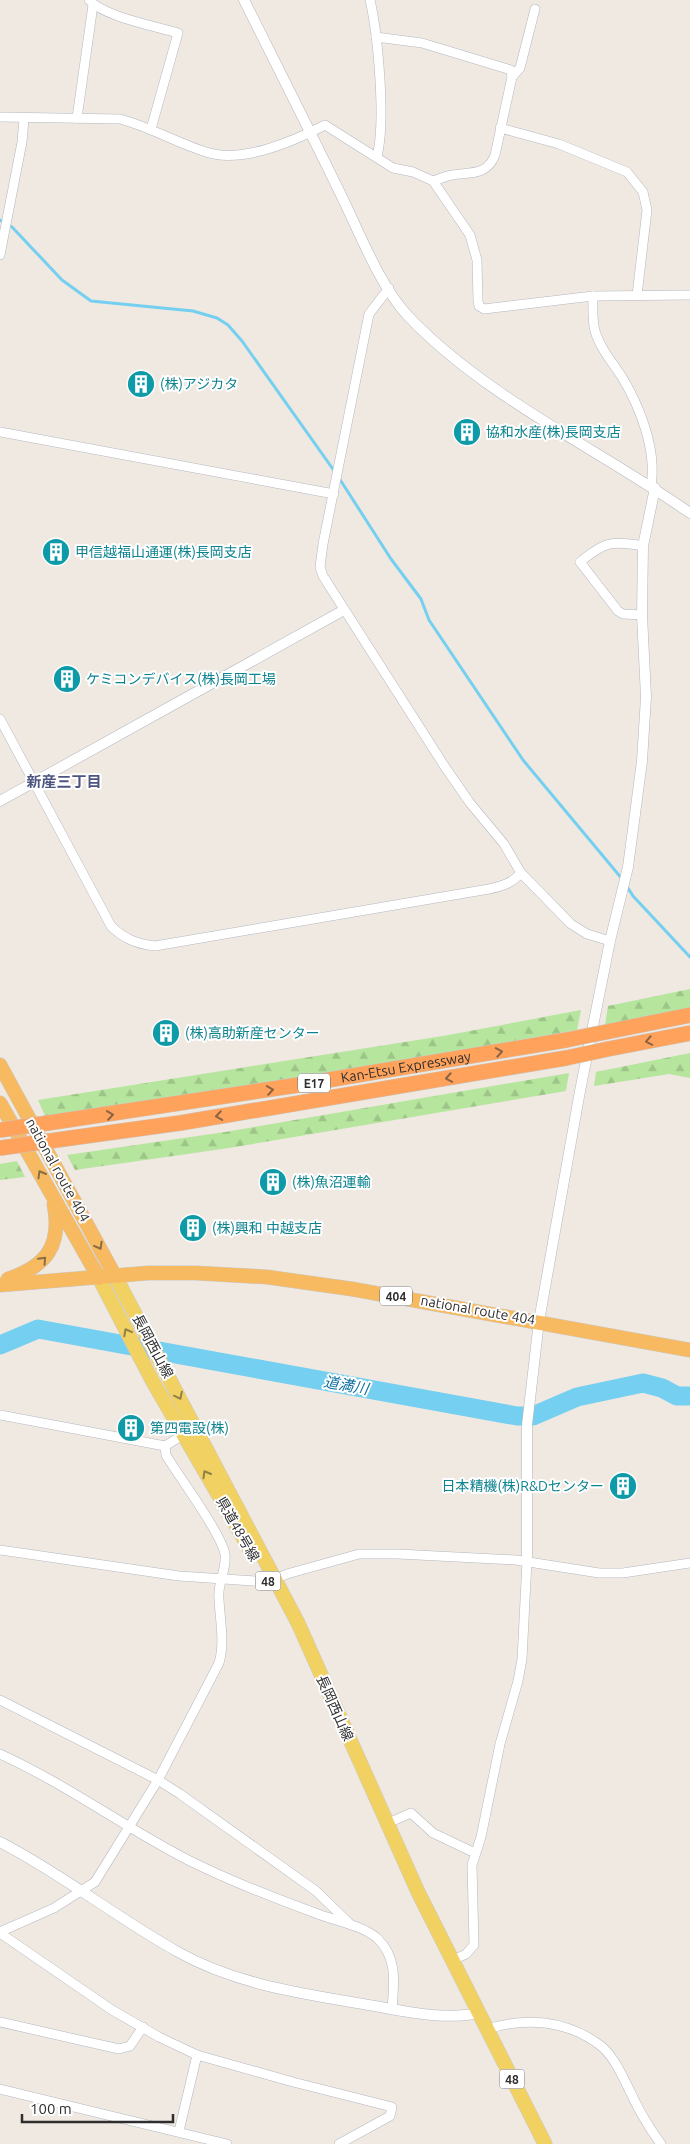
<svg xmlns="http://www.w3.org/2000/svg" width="690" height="2144" font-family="Ubuntu,'Noto Sans JP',sans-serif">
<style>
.forest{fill:url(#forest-firs)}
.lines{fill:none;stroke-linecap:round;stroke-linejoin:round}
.stream{stroke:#75cff0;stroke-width:3}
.river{stroke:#75cff0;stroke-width:19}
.minor-casing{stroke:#b4b7c1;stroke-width:10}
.tertiary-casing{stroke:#b4b7c1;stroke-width:11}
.primary-casing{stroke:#c9c9c9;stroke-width:15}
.trunk-casing{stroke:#c9c9c9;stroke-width:15}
.motorway-casing{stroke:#c9c9c9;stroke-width:16}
.minor{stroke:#fff;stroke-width:9}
.tertiary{stroke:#fff;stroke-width:10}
.primary{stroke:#f2d163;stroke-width:14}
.trunk{stroke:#f8ba60;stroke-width:14}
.motorway{stroke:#ffa35c;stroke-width:15}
.motorway-bridge-casing{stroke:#c9c9c9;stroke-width:16;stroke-linecap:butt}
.motorway-bridge{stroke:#ffa35c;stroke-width:15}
.oneway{stroke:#8c6343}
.oneway2{stroke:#896d44}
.oneway3{stroke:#908048}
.labels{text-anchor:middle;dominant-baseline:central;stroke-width:4;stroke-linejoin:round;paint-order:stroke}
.shield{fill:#fff;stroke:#6d6d6d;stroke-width:1}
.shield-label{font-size:12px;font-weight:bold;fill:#2e2e2e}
.culture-label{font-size:14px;fill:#0d838f;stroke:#fff;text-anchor:start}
.street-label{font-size:14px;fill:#2e2e2e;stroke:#fff}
.neighbourhood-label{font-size:15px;font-weight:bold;fill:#4d5680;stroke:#fff}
.water-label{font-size:15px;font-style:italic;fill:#0d6fa3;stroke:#fff}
</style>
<defs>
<pattern id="forest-firs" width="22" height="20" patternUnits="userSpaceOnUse" patternTransform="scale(1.25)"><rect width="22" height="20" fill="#b6e59e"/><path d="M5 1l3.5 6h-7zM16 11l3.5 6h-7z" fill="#9dc588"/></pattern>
</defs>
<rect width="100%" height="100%" fill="#efe9e1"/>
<g class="forest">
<path d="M690,989V1009L605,1025L608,1006Z"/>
<path d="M581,1010L577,1030C400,1061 223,1090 45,1116L38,1100L443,1036Z"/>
<path d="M690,1053V1078L669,1074L594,1086L596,1072Z"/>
<path d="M569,1073L566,1091L229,1148L75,1170L67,1155L225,1132Z"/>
<path d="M17,1161L25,1177L0,1180V1164Z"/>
</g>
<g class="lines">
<g class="stream">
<path d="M0,220L12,227L62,280L91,301L193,311L217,318L228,325L242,341L335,472"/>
<path d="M339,478L391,559L421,599L429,620L523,760L623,880"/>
<path d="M626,885L633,896L690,957"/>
</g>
<path class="river" d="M0,1345L38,1329L517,1416H533L577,1397L643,1383L662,1388L677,1396H690"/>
<defs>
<g id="minor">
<path d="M89,0C105,17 155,26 178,33L151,129"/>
<path d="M370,0C378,35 386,122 377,156"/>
<path d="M376,37L422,43L511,70L512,77L495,155C487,176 470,172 452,175C446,176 439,179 433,181"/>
<path d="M512,77L520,68L535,9"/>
<path d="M0,117L120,119C150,127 177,143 206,152C241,164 294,141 325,125L393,168L413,172L433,181L470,235L477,260L478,301L479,306L484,309L593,296L690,295"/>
<path d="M77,118L93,5"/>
<path d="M500,128L559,144L627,172L643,192L647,210L637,295"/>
<path d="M0,255L22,142L24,119"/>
<path d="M389,288L369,314L323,544L320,567L323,576L445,767L470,803L504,844L521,873L571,924L587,934L610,941"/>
<path d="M593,296C593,308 592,320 595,331C600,348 612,362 622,377C640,407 657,450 651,486"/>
<path d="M0,432L334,494"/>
<path d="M642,615L623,614L618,611L580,562C604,542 612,540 643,546"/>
<path d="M0,719L111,926C124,939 137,944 155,946L489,889C503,886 512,883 521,873"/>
<path d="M0,1415L165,1446"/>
<path d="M0,1550L179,1576L269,1582L287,1574L359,1554H398L516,1560L599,1573H623L690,1563"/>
<path d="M0,1700L158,1780L180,1794L316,1891L350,1924"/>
<path d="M0,1754C66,1784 124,1827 188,1860C230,1881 274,1898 318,1914C336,1921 361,1925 377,1938C398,1958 394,1983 392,2009"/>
<path d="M386,1824L411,1813L433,1833L475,1853"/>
<path d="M0,1932L54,1908L95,1882L158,1780L219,1663C225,1642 220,1621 219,1599C217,1583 227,1570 225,1554C221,1533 179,1477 166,1455L165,1446L183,1435"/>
<path d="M0,1933L112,2010L159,2037L197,2055L293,2082L392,2107L390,2116L339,2144"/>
<path d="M453,1960L466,1954L474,1945L472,1865L481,1837L500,1744L518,1681L522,1659L527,1561"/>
<path d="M0,2022L119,2049L130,2046L143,2027"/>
<path d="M488,2029C506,2023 525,2021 545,2023C566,2026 583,2032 601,2046C619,2060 631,2098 644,2118C649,2127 655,2136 661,2144"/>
<path d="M0,2089L227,2144"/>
<path d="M179,2131L197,2055"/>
</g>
<g id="tertiary">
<path d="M244,0C277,66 310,131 342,197C360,234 380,286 408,316C485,397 598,449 690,513"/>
<path d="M0,801L344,610"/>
<path d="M527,1561V1425L539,1321L580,1091L610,941L628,867L642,761L646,697L642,615L643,546L655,488"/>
<path d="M0,1842C62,1874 117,1918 178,1952C235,1984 299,1993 363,2004C400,2010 441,2021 479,2013"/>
</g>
<g id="primary">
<path d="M115,1276L298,1623L418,1892L545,2144"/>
<path d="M99,1278L153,1382L252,1553"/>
</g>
<g id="trunk">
<path d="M0,1065L115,1276"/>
<path d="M0,1103L99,1278"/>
<path d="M8,1279C47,1266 62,1245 54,1204"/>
<path d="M0,1285L148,1273H196L267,1277L352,1289L690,1350"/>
</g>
<g id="motorway">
<path d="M611,1031L690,1015"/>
<path d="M608,1049L690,1033"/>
<path id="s1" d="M61,1121L298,1085L566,1040"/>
<path d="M71,1138L180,1123L566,1058"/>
</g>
</defs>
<use href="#minor" class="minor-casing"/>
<use href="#tertiary" class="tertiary-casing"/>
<use href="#primary" class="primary-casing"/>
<use href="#trunk" class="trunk-casing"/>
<use href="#motorway" class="motorway-casing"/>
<use href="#minor" class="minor"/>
<use href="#tertiary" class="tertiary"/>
<use href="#primary" class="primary"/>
<use href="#trunk" class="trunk"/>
<use href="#motorway" class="motorway"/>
<defs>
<g id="motorway-bridge">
<path d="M566,1040L611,1031"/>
<path d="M566,1058L608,1049"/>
<path d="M0,1130L61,1121"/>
<path d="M0,1148L71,1138"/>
</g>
</defs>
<use href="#motorway-bridge" class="motorway-bridge-casing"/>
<use href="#motorway-bridge" class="motorway-bridge"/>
</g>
<defs><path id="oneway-chevron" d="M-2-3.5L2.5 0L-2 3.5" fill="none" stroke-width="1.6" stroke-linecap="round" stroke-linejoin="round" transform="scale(1.25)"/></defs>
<g class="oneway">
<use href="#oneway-chevron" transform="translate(649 1041) rotate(169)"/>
<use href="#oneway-chevron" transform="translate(499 1052) rotate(-10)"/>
<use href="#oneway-chevron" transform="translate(449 1078) rotate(170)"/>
<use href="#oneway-chevron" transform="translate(270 1090) rotate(-9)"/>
<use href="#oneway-chevron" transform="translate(110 1115) rotate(-8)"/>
<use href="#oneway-chevron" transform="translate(219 1116) rotate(171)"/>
</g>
<g class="oneway2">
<use href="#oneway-chevron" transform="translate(41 1174) rotate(-120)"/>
<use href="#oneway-chevron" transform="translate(99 1246) rotate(61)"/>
<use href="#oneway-chevron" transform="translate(43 1260) rotate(-47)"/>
</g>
<g class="oneway3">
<use href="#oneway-chevron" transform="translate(127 1332) rotate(-118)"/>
<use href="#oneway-chevron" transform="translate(179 1396) rotate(64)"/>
<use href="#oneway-chevron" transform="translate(206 1474) rotate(-120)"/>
</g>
<defs>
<symbol id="building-disc" viewBox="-11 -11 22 22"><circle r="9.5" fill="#0f9aa8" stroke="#fff"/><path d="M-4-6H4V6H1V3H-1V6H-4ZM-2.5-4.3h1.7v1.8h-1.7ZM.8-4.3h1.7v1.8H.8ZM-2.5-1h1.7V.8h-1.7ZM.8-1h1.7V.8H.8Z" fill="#fff"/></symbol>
</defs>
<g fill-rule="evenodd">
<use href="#building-disc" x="125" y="368" width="32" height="32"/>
<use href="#building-disc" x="451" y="416" width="32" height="32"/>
<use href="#building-disc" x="40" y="536" width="32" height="32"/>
<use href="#building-disc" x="51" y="663" width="32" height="32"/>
<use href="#building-disc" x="150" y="1017" width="32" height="32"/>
<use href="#building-disc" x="257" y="1166" width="32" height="32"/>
<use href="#building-disc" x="177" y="1212" width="32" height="32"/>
<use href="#building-disc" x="115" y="1412" width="32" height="32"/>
<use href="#building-disc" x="607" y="1470" width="32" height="32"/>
</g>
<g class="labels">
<g class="shield">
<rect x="298" y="1073.5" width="32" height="19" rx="4"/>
<rect x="380" y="1286.5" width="32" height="19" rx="4"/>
<rect x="255.5" y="1571.5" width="25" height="19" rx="4"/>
<rect x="499.5" y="2069.5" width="25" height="19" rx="4"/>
</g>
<g class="shield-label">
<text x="314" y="1083">E17</text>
<text x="396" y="1296">404</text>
<text x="268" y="1581">48</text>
<text x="512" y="2079">48</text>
</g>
<g class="culture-label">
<text x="160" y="384">(株)アジカタ</text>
<text x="486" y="432">協和水産(株)長岡支店</text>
<text x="75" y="552">甲信越福山通運(株)長岡支店</text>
<text x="86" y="679">ケミコンデバイス(株)長岡工場</text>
<text x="185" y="1033">(株)高助新産センター</text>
<text x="292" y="1182">(株)魚沼運輸</text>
<text x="212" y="1228">(株)興和 中越支店</text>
<text x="150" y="1428">第四電設(株)</text>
<text x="604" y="1486" text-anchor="end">日本精機(株)R&amp;Dセンター</text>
</g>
<g class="street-label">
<text stroke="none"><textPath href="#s1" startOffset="349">Kan-Etsu Expressway</textPath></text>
<text transform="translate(58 1170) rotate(61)">national route 404</text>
<text transform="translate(478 1310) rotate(10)">national route 404</text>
<text transform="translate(153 1346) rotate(62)">長岡西山線</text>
<text transform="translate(238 1529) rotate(60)">県道48号線</text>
<text transform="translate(335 1708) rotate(66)">長岡西山線</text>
</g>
<g class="neighbourhood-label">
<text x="64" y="781">新産三丁目</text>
</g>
<g class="water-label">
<text transform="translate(346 1385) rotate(10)">道満川</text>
</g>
</g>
<path d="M22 2114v8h151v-8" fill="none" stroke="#2e2e2e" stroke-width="2.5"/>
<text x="30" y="2114" font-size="15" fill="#2e2e2e" stroke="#ffffff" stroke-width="4" paint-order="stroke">100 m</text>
</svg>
